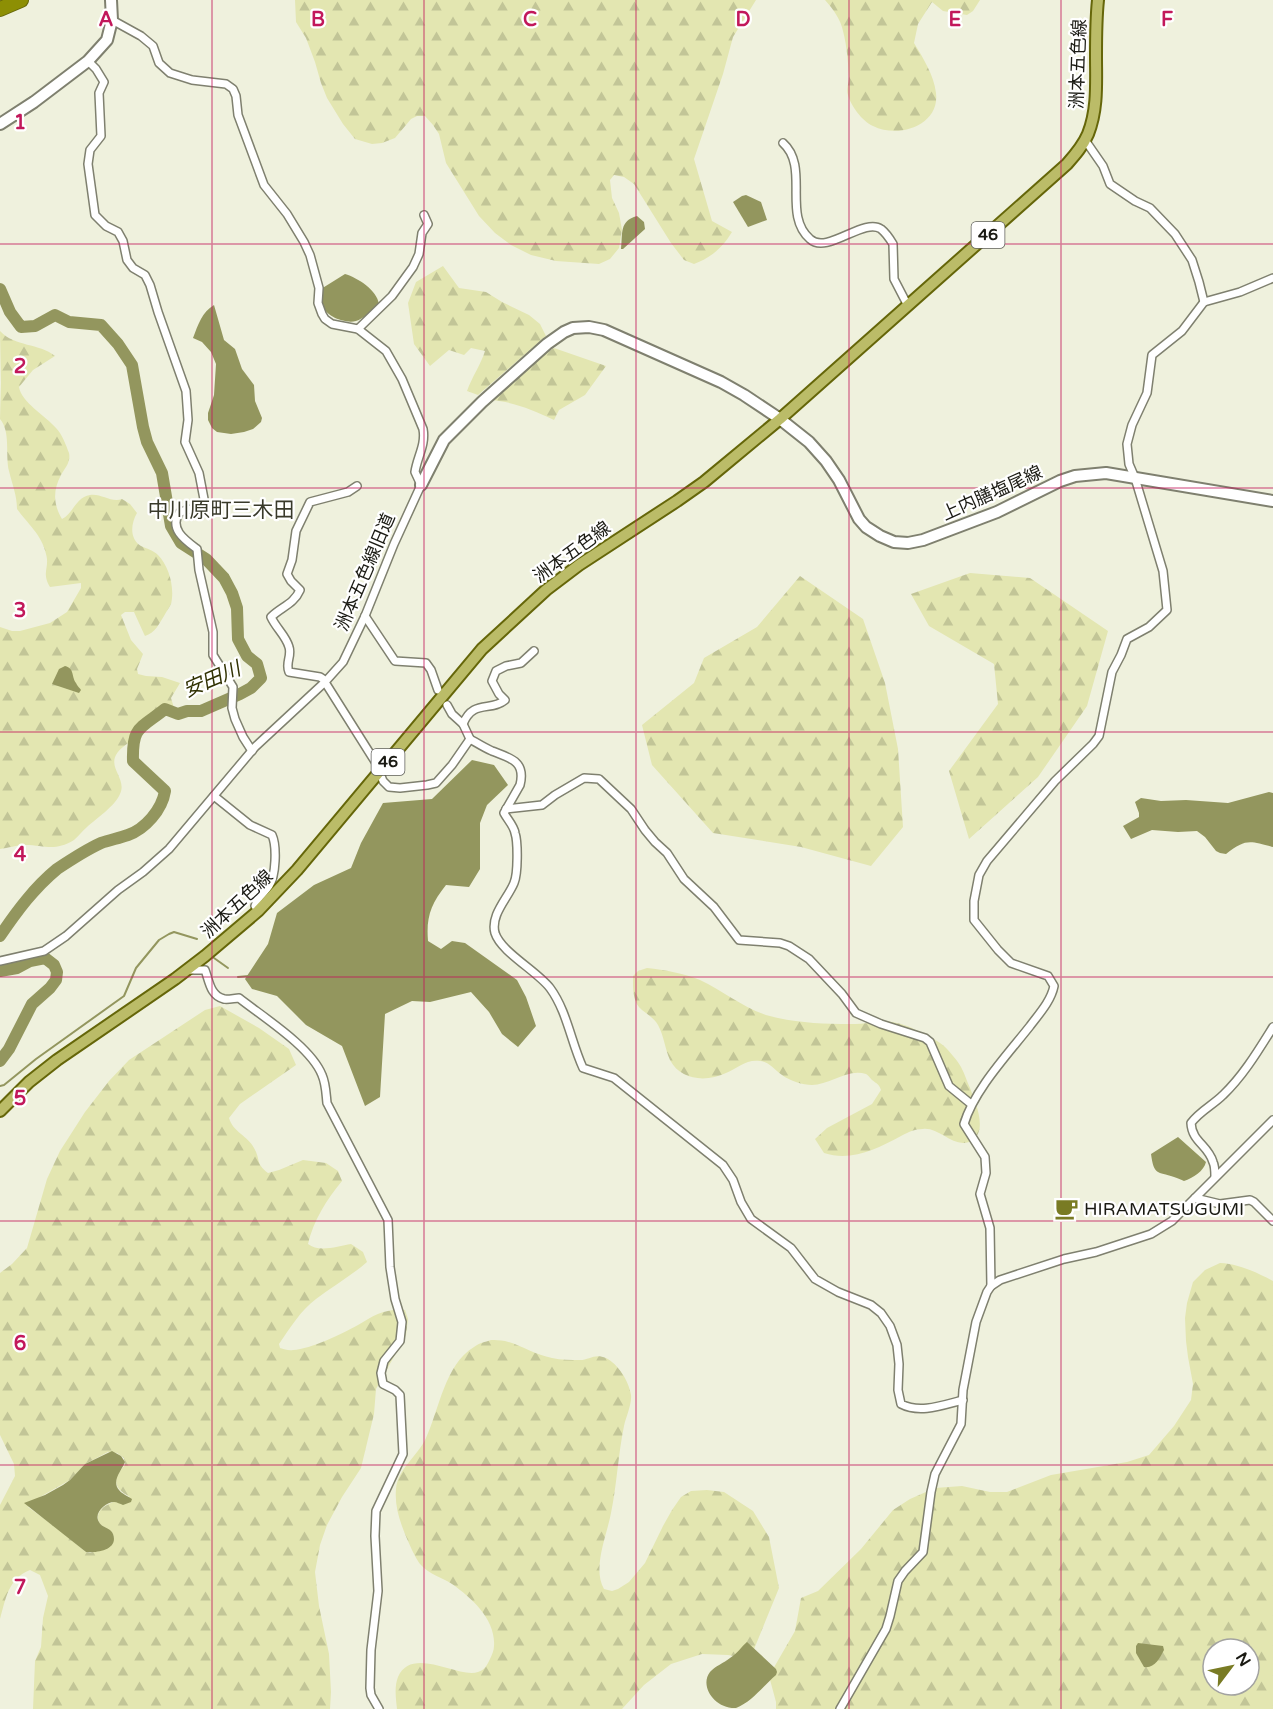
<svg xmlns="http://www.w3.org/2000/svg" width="1273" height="1709" font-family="'Varela Round','Noto Sans JP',sans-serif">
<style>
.forest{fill:url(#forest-firs);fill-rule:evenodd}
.water{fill:#93965e}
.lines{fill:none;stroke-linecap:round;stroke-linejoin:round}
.stream{stroke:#93965e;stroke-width:2}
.river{stroke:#93965e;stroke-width:12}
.street-casing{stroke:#7f806f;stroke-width:10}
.secondary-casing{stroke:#7f806f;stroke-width:14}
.primary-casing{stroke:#656609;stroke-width:14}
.highway-casing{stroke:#656609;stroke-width:16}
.street{stroke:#fff;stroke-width:7}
.secondary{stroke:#fff;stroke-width:10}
.primary{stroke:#bbbc68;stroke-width:10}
.highway{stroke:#8d8f04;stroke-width:14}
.grid{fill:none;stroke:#c2185b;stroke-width:1.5;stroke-opacity:0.55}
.labels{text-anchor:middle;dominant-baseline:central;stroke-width:4.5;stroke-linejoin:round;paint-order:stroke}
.shield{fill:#fff;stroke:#5f5f5a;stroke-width:1.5}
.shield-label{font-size:16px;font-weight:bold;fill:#1a1a13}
.street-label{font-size:18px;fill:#1a1a13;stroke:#fff}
.poi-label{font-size:18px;fill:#1a1a13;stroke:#fff;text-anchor:start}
.water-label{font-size:20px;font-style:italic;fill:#313203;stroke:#fff}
.quarter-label{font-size:21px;fill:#393a2a;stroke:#fff}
.grid-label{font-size:20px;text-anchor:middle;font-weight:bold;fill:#c2185b;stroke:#fff;stroke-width:4.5;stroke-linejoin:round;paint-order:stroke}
</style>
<defs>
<pattern id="forest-firs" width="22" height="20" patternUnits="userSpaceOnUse" patternTransform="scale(1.5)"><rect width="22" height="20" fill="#e3e6b1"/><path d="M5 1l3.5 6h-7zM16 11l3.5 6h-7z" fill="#c2c597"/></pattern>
</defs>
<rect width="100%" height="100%" fill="#eff1dd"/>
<g class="forest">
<path d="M295,0H756L733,37L723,74L694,159L712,221L732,232C722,248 712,257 694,264L684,260L671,243L634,184L624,177L614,175L610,180L612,198L619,213L622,230L619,248L610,259L599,264L556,261L531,255L511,245L495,233L479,216L446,163L439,134L433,125L425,116H417L411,119L395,138L382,143L372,144L355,139L343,124L327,98L321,83L315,62L306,38L296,22Z"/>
<path d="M825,0H980L973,11L967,15L943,11L932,2L918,24L914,43C923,58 934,75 936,93C940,125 899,139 873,126C862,121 851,106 848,95C846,89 849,83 849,77C848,62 847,46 843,31C841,20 833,9 825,0Z"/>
<path d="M443,266L459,288L486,292L502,302L529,315L540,324L546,336L478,395L467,391C472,377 481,364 485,351L471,348L464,355L449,350L430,366L414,344L408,303L416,282Z"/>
<path d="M0,331C15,347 39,343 55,356L33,370L19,387C21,402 46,416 56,428C62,434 66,445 69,453C71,462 65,468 61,475C53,490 53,504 62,519C73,514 76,497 90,495C101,493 111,503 122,499L130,504L137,513C131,523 129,539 141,546C147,549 153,550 158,555C169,566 175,588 171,604C169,608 166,612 164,616C159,624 155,633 145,636L144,634L134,612H125L121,615L131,640L143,654L137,669L138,674L146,676L162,677L180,683L171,698L174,708L164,707C152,717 134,725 130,742C96,763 129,775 120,794C115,806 97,818 87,827C82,831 79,836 74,840C54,852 45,845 25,845C17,845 8,848 0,849V627L12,631H20L50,623L67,612L81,588V583L50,587C41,572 50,568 46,554C42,535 27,523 17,509C17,495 12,484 9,471C5,455 11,432 0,419L1,383Z"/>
<path d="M554,348L606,366L585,395L559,410L554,420C533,410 514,402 491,400L541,356Z"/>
<path d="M970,573L1030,578L1108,631L1087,706L1038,777L969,839L949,771L998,704L994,664L929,626L911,594Z"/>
<path d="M800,576L863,619L885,683L898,749L903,827L871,866L801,847L713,833L652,765L642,725L694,683L704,658L757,627Z"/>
<path d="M647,968C665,970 683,973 700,980C726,992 749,1013 778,1018C801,1023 826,1024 850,1024C877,1024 885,1016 912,1028C922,1033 936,1039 944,1046C950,1052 957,1060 961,1067C965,1074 967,1082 970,1088C975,1102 990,1133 969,1142C953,1148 939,1127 923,1129C914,1129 909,1132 901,1136C877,1149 851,1162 824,1153L815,1139L827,1128L872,1104L881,1090C879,1084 877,1084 872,1080C871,1079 868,1075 866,1074C848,1068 829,1085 812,1085C803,1085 790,1081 782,1075C774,1070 770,1062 760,1061C746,1059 738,1068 726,1073C707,1082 681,1081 670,1060C665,1049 664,1036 658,1025C654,1018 648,1015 642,1010C632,1002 633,987 633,976L638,971Z"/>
<path d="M220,1006L259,1028L289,1049L296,1065L240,1104L229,1118C233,1132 248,1136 254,1148C261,1160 255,1163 268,1173L279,1170L303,1160L326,1163L338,1171L342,1181C327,1199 313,1221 308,1244C319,1253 338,1246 351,1244L363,1252L367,1262C351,1276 333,1286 316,1299C301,1310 290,1328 279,1344L280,1348C284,1349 289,1351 293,1350C311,1349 342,1334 358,1325C374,1315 386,1308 405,1310L408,1319L406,1335L376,1389L374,1414L361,1468L342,1497L327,1525L320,1545L315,1572L319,1606L329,1654L331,1692L330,1709H33L35,1661L41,1647L43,1618L48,1596L40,1575L30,1570C8,1579 6,1598 0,1619V1505L15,1476L14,1464L0,1435V1273L12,1264L27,1248L47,1179L60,1151L85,1112L109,1081L129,1060L205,1010ZM108,1452L117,1453L124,1458L125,1465C112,1479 113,1488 130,1497C123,1500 113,1501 107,1505C97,1510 94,1521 104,1527C107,1529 110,1530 112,1533C115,1537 113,1542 110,1546L90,1553L86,1552L57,1528L28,1507L40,1497L70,1480L85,1464Z"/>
<path d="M1220,1263C1239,1264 1256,1272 1273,1281V1709H776V1702L769,1676L795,1631L801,1598L818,1591L861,1549L893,1510L910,1499L935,1488L962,1486L990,1492H1007L1051,1475L1127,1462L1149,1455L1174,1426L1191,1400L1193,1384L1188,1357L1186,1341L1185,1318L1187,1303L1193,1282L1205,1270ZM1213,1649H1249V1685H1213Z"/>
<path d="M491,1340C495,1340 500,1340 505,1341C521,1345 535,1355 552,1358C561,1360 571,1360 580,1360C589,1360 595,1353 606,1358C618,1364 629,1381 631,1395C632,1404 626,1417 624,1426C618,1455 617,1484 611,1513C607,1535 592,1568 604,1589L612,1591L618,1589L629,1582L645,1563L663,1526L672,1510L681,1497L691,1491L707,1490L724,1492L753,1511L769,1537L779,1588L750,1659L728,1655L702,1654L671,1664L644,1685L622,1709H397C396,1699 394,1687 398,1677C412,1645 459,1679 478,1672C485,1670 487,1665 490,1659C492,1655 494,1650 494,1646C496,1620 472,1598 452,1584C443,1578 429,1574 421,1565C418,1562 414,1554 412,1550C403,1530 394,1510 396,1489C398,1468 418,1456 426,1438C439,1410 445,1364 474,1347C479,1343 485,1342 491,1340Z"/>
</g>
<g class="water">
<path d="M746,195L761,202L767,220L748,227L733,202L742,196Z"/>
<path d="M637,216L644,222L645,229L623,249H621C623,233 619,221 637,216Z"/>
<path d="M345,274C358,278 377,290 379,304C374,310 363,319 356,321C345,324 324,316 321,303C320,299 321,293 321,289Z"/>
<path d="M214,305L224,340L235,349L242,369L254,385L255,401L262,418L261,422L253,429L244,432L231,434L217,432L212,428L208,420V413L214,395L216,364L211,352L202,342L193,338C198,325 202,312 214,305Z"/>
<path d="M65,666C75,669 71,676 76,683C77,686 80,688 81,690L79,693L52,684L59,669Z"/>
<path d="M472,760L494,765L508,785L487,805L480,823V869L469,887L446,885C431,904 426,917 428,941L441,949L452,941L465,943L517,980L526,997L536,1026L518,1047L502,1034L489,1012L471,992L430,1002L412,1001L385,1014L380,1097L365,1106L342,1046L306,1025L277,996L252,989L245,979L268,944L277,913L314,885L351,868L361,843L383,803L432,799Z"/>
<path d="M1269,792L1273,793V847C1250,841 1246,838 1226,854L1220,853L1216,851L1205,837L1197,831L1178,832L1152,830L1131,839L1123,826L1139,817V813L1135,802L1141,798L1161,801L1186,800L1228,803Z"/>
<path d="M1178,1137L1206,1162C1204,1171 1193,1178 1184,1181C1181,1180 1178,1178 1174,1177C1157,1171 1154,1176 1151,1154Z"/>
<path d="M112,1451L121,1456L125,1462C122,1470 111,1481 119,1490C122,1494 128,1496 132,1499L131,1502L123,1505C120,1504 117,1502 114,1502C106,1502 93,1513 99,1522C102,1528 111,1528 113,1534C119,1550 96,1553 86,1552L24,1503L45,1495L63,1485L70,1480L85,1464Z"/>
<path d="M747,1642L776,1669L777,1672L776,1675C764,1685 752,1702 736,1708C715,1709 699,1686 710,1672C715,1666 724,1663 730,1658C737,1654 741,1647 747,1642Z"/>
<path d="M1138,1643L1163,1646L1164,1650C1160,1658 1154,1669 1144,1667L1136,1653V1646Z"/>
</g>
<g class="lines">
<g class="stream">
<path d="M214,958L228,968"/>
<path d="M238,977L249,976"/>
<path d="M0,1086L4,1085L36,1059L124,996L136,968L159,940L169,934L174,932L197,939"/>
</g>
<g class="river">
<path d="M0,289L10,312L21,327L35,326L55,315L69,322L101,325L118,344L132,365L143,427L147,442L162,473L171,526L181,543L206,559L224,578L232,593L237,608L238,639L247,656L257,664L261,678L251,688L240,694L201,711H187L178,714L165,709C140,729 132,726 133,761L165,791C162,810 145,829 128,835C119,838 110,840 101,843C88,849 69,861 57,869C34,888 17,911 0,936"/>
<path d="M0,971L17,968L30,961L45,958L54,965L57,972L56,980L50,988L32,1004L9,1049L0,1061"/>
</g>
<defs>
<g id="street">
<path d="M88,61L96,69L104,82L99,93L101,136L90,150L88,164L95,215L106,226L118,232L123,241L127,260L133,268L145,275L150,285L158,312L186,391L188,420L185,442L199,473L204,499C200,512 189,507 179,513C169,529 185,540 197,549L199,570L213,632V655L233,687L232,708L235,719L243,737L252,751"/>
<path d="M1085,140L1103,166L1110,184L1135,201L1150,208L1175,234L1192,260L1199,282L1204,302"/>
<path d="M783,143C810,167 782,215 810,239C827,255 864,217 881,229C886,233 890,239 893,244L894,279L908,306"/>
<path d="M358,329L392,296L413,267L419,254L422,233L428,224L424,215"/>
<path d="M357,486L348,492L310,502L296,531L292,560L287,574L291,581L300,590C294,604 281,607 271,617C276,628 286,636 289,647C292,656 285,663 289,672L320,677L323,679L376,763L383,781L389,787L400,788L427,785L436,783L452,765L470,739C477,743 485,748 492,751C510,758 526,761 520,785L504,813C507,819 514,826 515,833C518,842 518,874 514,883C508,898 490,915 495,933C501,952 537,971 550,988C567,1011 571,1042 583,1068L614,1078L723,1165L733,1180L741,1202L751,1219L791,1248L815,1279L838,1292L871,1305L881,1313L890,1326L897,1345L899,1364L898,1390L901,1404C920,1414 943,1405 963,1400"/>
<path d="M365,616L395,661L426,663L431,670L438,690"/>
<path d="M447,705L452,714L463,724L470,739"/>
<path d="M463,724C473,699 491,712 505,700L499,694L492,681L496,671L506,666L521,663L534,651"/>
<path d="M214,796L250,825L272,835C277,846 276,876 269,886C264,894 258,896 255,906L258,911"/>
<path d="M506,809L542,805L555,795L584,778L599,779L631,809L645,830L655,842L667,853L684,879L714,907L739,940L780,943L789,946L809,959L842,994L856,1013L881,1024L925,1038L930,1042L949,1086L971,1104"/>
<path d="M0,961L44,951L66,936L118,890L143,872L169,849L255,747L325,682L343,662L365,616L394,544L421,485L415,472C417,457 426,445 423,429L402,379L386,351L358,329L332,324L325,319L322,314L318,303L319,288L310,255L304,242L287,214L264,185L238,115L236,96L233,89L226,84L192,80L170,73L159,63L153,46L141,36L112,20"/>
<path d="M189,970H205C209,980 210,996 224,999C228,1000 235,998 239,998C263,1017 311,1047 322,1075C326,1084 326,1094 327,1103L388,1220L390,1267L395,1299L402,1322L400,1341L384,1361L381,1373L383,1384L395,1390L400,1395L403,1454L376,1511L375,1536L378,1591L371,1650L370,1688L371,1695L379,1709"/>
<path d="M1215,1177C1215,1172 1215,1166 1213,1162C1208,1145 1192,1142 1191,1123C1200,1111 1213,1105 1223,1095C1243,1076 1258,1051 1273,1027"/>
<path d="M1195,1198L1220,1204L1250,1200L1254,1202L1273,1221"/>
<path d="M991,1286L990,1228L980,1194L986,1173L985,1157L964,1124C974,1090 1008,1054 1030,1026C1039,1014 1051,1001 1054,986L1048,976L1011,963L998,950L974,920V901L979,875L987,861L1055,781L1093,744L1099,736L1112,672L1121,655L1127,639L1149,627L1167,610L1163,571L1135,478L1129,464L1127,444L1132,425L1147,393L1152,355L1182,331L1204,302L1240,292L1273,278"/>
<path d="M840,1709L886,1629L890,1616L898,1581L905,1571L923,1552L931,1492L935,1474L961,1424L963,1390L976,1322L987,1292L991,1286L1000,1280L1064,1259L1096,1252L1151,1234L1172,1221L1273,1120"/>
</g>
<g id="secondary">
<path d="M0,124L34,102L88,61L107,40L112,20L111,0"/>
<path d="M421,485L444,440L482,402L547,344L564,332L573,328L589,327L604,330L721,382L744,395L780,419L809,442L826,461L839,480L859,519L866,527L880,536L894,542L908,543L923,540L997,512L1060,481L1075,476L1106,473L1273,501"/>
</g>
<path id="primary" d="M0,1111L29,1082L57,1060L175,979L205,956L258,911L297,870L482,649L546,590L579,565L677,501L704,482L780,419L1067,164C1075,155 1083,146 1088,134C1098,109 1096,82 1096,56C1096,37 1096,19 1098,0"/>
<path id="highway" d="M0,9L21,0"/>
</defs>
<use href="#street" class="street-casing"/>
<use href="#secondary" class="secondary-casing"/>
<use href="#primary" class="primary-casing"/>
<use href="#highway" class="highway-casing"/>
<use href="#street" class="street"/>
<use href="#secondary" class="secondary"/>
<use href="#primary" class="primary"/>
<use href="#highway" class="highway"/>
</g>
<path class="grid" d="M212,0V1709M424,0V1709M636,0V1709M849,0V1709M1061,0V1709M0,244H1273M0,488H1273M0,732H1273M0,977H1273M0,1221H1273M0,1465H1273"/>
<defs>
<symbol id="cafe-bare" viewBox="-9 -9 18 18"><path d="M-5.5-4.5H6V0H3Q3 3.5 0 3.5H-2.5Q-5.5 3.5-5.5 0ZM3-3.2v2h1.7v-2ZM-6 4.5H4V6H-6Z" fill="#797b24" stroke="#fff" stroke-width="2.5" paint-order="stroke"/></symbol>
</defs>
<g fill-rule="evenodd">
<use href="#cafe-bare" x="1050" y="1192" width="33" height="33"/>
</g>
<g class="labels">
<g class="shield">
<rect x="971.5" y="222" width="33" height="26" rx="4.5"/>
<rect x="371.5" y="749" width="33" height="26" rx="4.5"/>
</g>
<g class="shield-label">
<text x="988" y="235">46</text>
<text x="388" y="762">46</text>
</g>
<g class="street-label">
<text transform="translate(1078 64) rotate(-88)">洲本五色線</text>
<text transform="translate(992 493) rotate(-24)">上内膳塩尾線</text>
<text transform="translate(572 552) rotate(-36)">洲本五色線</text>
<text transform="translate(365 572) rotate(-67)">洲本五色線旧道</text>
<text transform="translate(237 904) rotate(-43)">洲本五色線</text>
</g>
<g class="poi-label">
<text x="1084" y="1209">HIRAMATSUGUMI</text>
</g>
<g class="water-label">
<text transform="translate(212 680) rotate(-23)">安田川</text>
</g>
<g class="quarter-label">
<text x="221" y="510">中川原町三木田</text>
</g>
</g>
<g class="grid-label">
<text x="106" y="26">A</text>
<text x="318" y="26">B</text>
<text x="530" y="26">C</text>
<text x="743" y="26">D</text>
<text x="955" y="26">E</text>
<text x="1167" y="26">F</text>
<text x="20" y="129">1</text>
<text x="20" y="373">2</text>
<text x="20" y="617">3</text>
<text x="20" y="861">4</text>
<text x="20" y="1105">5</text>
<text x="20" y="1350">6</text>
<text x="20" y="1594">7</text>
</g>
<g transform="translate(1231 1667) rotate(58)"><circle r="28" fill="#ffffff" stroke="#a3a3a1" stroke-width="1.5"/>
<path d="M0-4.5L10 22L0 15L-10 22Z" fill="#797b24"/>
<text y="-9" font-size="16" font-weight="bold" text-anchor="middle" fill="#1a1a13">N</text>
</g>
</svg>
